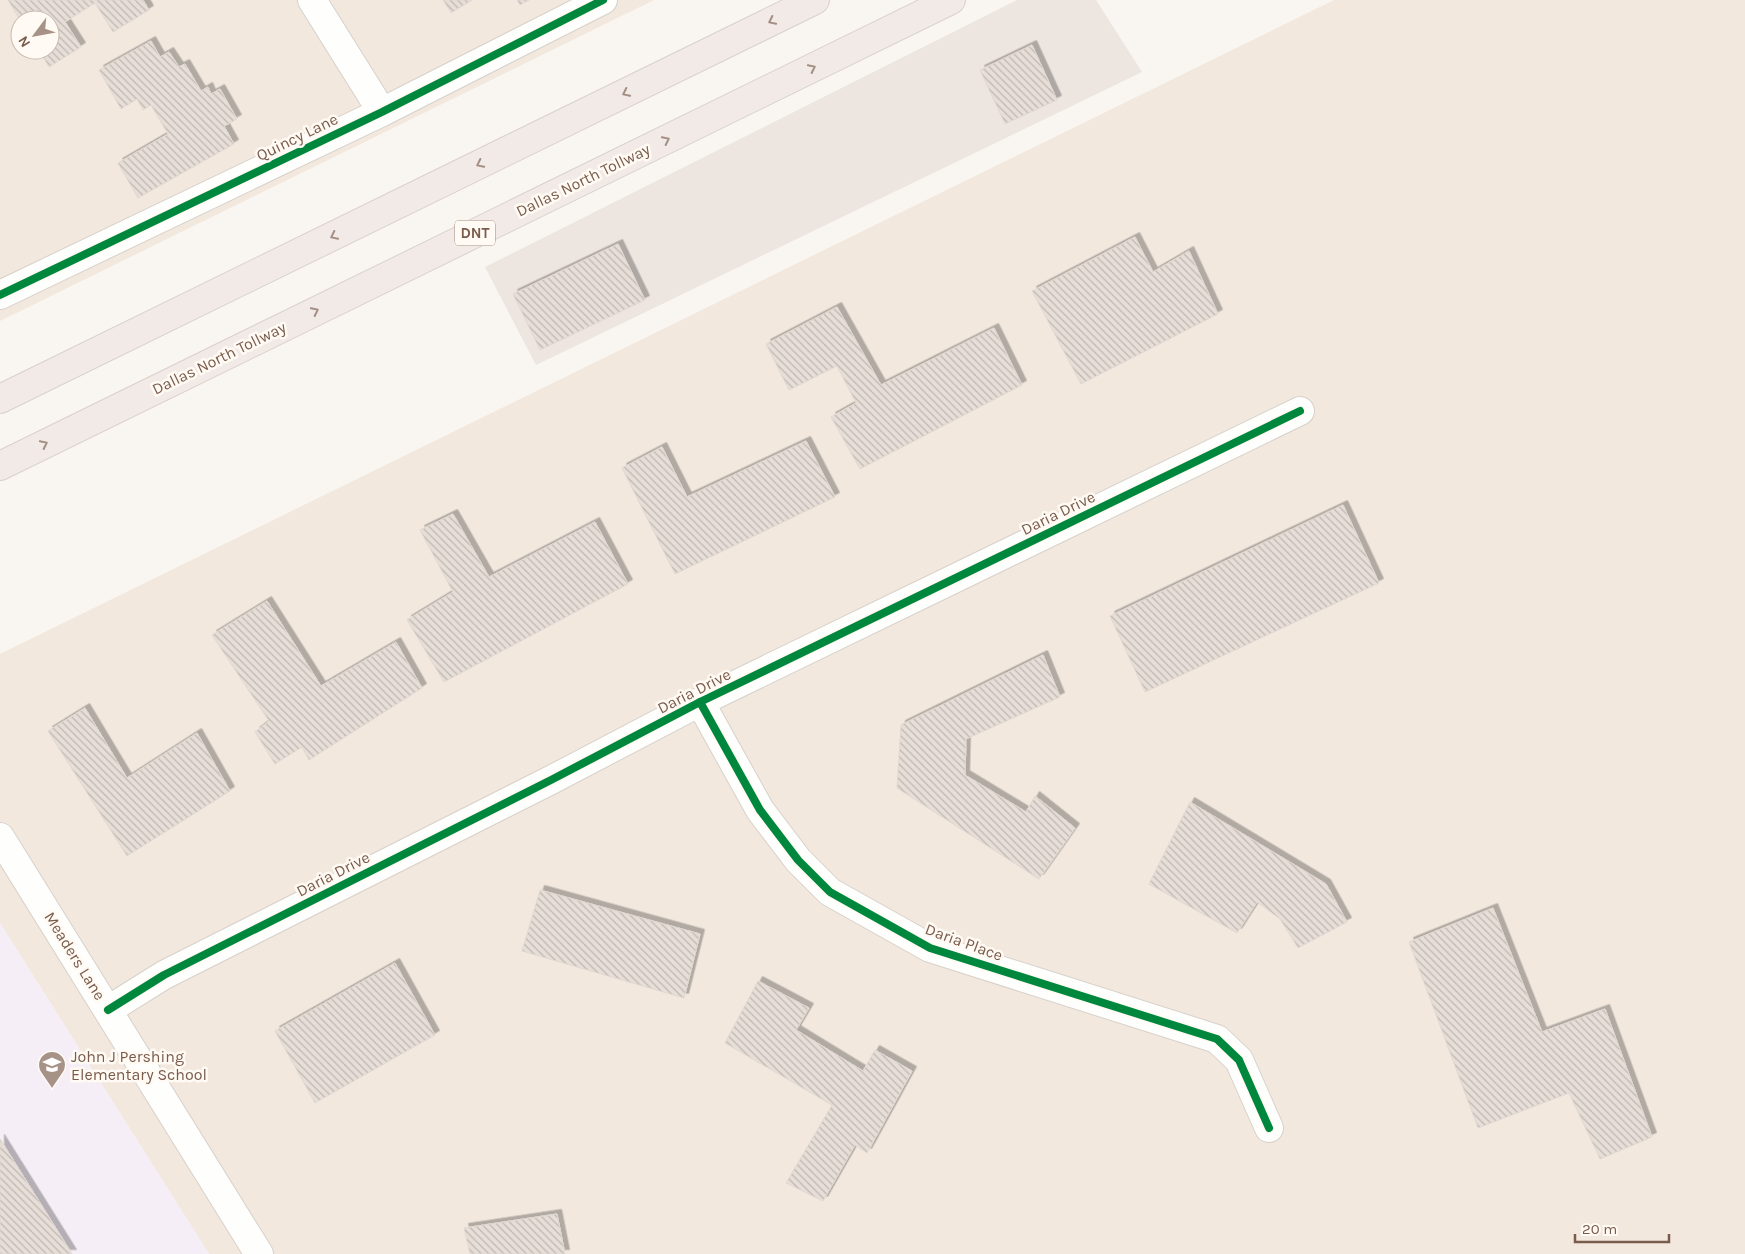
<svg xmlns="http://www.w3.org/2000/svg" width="1745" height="1254" font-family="Karla,sans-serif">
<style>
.residential{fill:#f2e8de;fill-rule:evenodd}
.industrial{fill:#ede5e0}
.education{fill:#f6eef6}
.building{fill:url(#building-back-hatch);stroke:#e2d8d2;filter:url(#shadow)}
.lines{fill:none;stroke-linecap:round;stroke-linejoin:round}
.minor-casing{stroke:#d7d1cb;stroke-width:30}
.tertiary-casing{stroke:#d7d1cb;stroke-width:30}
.motorway-casing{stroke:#dad1cc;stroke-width:30}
.minor{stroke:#fefefd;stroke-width:28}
.tertiary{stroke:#fefefd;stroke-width:28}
.motorway{stroke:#f2eae7;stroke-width:28}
.cycleway-casing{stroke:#fffaf3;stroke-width:11}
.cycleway{stroke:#00873e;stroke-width:8}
.oneway{stroke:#a48e83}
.labels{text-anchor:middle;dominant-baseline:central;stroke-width:5;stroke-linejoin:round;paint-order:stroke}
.shield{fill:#fffaf3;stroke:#a28b7f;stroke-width:1}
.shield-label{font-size:15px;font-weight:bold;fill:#7a5c4d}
.street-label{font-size:16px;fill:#7a5c4d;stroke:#fffaf3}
.poi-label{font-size:16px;fill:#7a5c4d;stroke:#fffaf3;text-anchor:start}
</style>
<defs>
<pattern id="building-back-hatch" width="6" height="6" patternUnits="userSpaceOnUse" patternTransform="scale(1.25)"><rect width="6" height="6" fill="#e6ded7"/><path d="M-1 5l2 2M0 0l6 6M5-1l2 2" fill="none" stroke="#bfb7b1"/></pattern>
<filter id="shadow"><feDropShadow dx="4.5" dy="-4.5" stdDeviation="0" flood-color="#0004"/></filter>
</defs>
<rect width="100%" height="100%" fill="#f9f5f0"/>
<g class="residential">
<path d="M0,0H654L0,321ZM20,20H50V50H20Z"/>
<path d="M1334,0H1745V1254H209L0,923V654Z"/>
</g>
<path class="industrial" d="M1017,0H1096L1142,72L536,365L485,267Z"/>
<path class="education" d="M0,923L209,1254H0Z"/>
<g class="building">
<path d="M8,0H143L149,10L113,32L95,3L65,22L81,47L49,67L39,50H50V20H20Z"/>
<path d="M443,0H472L451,13Z"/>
<path d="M517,0H529L520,5Z"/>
<path d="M151,41L160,57L169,52L179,67L185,64L201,91L208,87L211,94L220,89L237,119L224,126L234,144L138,198L118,163L168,134L151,105L143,110L137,99L121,109L99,70Z"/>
<path d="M1032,45L1057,100L1005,124L980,70Z"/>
<path d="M1135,237L1153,272L1189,251L1218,314L1081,384L1032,291Z"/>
<path d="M618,244L645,300L540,350L513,294Z"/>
<path d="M837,307L881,385L994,328L1022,385L860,469L831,417L856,403L837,366L789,390L766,344Z"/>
<path d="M806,441L835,497L675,574L622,468L662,447L687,497Z"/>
<path d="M1343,505L1379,583L1145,692L1110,616Z"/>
<path d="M453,514L489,577L595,522L628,584L444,682L407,620L453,592L420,530Z"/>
<path d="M267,601L321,686L396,642L422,688L309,760L302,747L275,764L255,732L269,721L212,635Z"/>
<path d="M1043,655L1060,697L966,739L965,775L1026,812L1035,796L1075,828L1039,879L897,788L901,725Z"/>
<path d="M85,708L127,778L197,733L230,791L127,856L48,731Z"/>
<path d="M1190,802L1326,884L1347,922L1298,948L1280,919L1257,902L1237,933L1149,884Z"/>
<path d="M540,890L700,934L684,998L522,951Z"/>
<path d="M1493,908L1542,1032L1605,1009L1652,1137L1600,1159L1569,1093L1478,1128L1409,942Z"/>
<path d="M395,963L435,1035L315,1103L275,1031Z"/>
<path d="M758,981L809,1008L796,1030L863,1071L875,1050L912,1071L867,1153L855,1145L823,1201L786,1183L832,1105L725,1043Z"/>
<path d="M0,1139L72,1254H0Z"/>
<path d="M557,1214L565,1254H470L464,1228Z"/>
</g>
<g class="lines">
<defs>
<g id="minor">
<path d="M312,0L382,112"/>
<path d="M0,295L382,112L603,0"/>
<path d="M700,702L760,810L798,860L830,892L930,948L1217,1039L1239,1060L1269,1128"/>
<path d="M108,1010L164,975L551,780L700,702L1300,411"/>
</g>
<path id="tertiary" d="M0,837L259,1254"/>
<g id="motorway">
<path d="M0,399L815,0"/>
<path d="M0,466L951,0"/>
</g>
</defs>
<use href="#minor" class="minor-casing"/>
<use href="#tertiary" class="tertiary-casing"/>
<use href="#motorway" class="motorway-casing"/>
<use href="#minor" class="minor"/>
<use href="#tertiary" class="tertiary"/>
<use href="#motorway" class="motorway"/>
<defs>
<g id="cycleway">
<path d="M0,295L382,112L603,0"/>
<path d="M700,702L760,810L798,860L830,892L930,948L1217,1039L1239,1060L1269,1128"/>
<path d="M108,1010L164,975L551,780L700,702L1300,411"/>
</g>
</defs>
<use href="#cycleway" class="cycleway-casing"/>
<use href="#cycleway" class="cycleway"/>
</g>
<defs><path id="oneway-chevron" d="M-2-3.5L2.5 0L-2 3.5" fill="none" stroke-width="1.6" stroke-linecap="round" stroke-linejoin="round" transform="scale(1.25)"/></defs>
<g class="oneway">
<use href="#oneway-chevron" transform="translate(772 21) rotate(154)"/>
<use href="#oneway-chevron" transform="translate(812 68) rotate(-26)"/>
<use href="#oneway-chevron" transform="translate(626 93) rotate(154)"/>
<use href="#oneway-chevron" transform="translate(666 140) rotate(-26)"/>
<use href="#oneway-chevron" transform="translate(480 164) rotate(154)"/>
<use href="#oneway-chevron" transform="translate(334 236) rotate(154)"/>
<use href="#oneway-chevron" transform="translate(315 311) rotate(-26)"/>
<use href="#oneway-chevron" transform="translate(44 444) rotate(-26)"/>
</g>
<defs>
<symbol id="school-pin" viewBox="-11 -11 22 30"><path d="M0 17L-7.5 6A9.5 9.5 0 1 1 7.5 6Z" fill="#a69286" stroke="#fffaf3"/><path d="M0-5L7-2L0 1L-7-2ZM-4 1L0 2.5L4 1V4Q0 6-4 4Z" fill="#fff"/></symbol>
</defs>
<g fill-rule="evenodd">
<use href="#school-pin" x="36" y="1049" width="32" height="43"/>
</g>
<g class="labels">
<rect class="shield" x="455" y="220.5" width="40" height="25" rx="4"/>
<g class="shield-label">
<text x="475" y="233">DNT</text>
</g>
<g class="street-label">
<text transform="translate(297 137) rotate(-26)">Quincy Lane</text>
<text transform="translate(583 180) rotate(-26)">Dallas North Tollway</text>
<text transform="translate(219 358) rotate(-26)">Dallas North Tollway</text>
<text transform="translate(1058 513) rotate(-26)">Daria Drive</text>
<text transform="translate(694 691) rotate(-27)">Daria Drive</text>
<text transform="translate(333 874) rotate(-27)">Daria Drive</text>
<text transform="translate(964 942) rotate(20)">Daria Place</text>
<text transform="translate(75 956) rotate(58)">Meaders Lane</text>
</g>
<g class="poi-label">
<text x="71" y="1056">John J Pershing<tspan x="71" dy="18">Elementary School</tspan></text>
</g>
</g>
<g transform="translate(35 35) rotate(238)"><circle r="24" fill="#fffaf3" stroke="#cabbb1"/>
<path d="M0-4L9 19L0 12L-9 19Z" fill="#a69286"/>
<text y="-8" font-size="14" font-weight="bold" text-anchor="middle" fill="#7a5c4d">N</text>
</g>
<path d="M1575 1234v8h94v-8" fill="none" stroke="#7a5c4d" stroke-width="2.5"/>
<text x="1582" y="1234" font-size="15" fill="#7a5c4d" stroke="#fffaf3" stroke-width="4" paint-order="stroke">20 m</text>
</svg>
